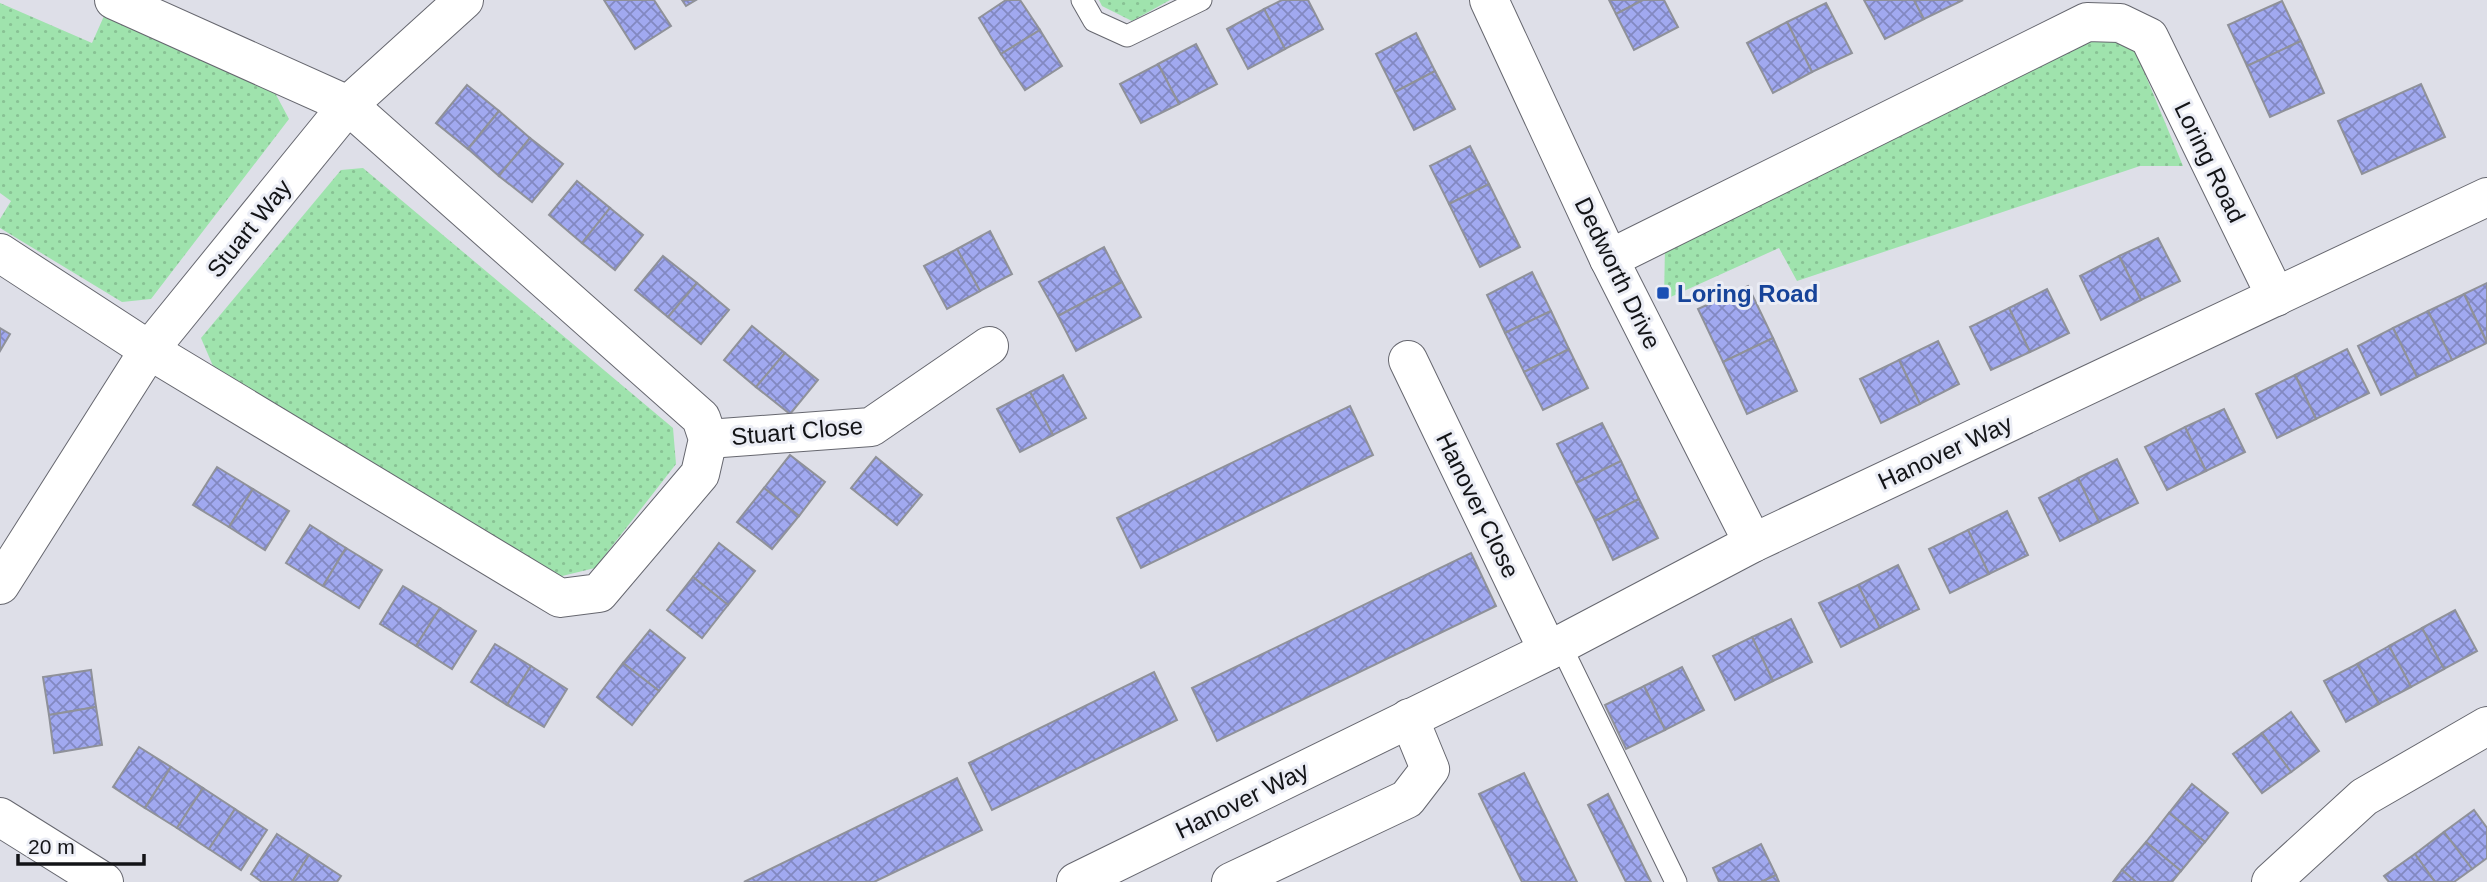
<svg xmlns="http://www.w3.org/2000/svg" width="2487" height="882" font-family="Arial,sans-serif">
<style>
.green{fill:url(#green-dots)}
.building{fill:url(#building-cross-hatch);stroke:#8f9199;stroke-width:2}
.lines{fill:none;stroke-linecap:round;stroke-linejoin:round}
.lane-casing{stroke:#66676f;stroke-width:23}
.street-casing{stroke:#66676f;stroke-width:40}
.secondary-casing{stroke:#66676f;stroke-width:40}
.lane{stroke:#fff;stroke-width:21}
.street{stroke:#fff;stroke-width:38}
.secondary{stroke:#fff;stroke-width:38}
.transit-dot{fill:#1a4fb4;stroke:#ebedf5;stroke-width:2.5}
.labels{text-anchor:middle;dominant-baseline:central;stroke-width:6;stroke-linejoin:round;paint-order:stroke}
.street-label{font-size:24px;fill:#131417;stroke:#ebedf5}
.transit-label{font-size:24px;font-weight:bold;fill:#164399;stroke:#ebedf5;text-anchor:start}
</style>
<defs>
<pattern id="green-dots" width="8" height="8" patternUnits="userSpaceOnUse" patternTransform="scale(1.75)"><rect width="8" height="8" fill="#9fe3ad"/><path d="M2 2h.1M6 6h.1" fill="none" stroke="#88c294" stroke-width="1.8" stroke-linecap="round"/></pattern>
<pattern id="building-cross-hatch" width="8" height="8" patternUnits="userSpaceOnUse" patternTransform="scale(1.75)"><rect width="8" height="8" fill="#a1a9f0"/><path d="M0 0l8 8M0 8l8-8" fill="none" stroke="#8288c1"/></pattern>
</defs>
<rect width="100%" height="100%" fill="#dedfe8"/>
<g class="green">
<path d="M1099,0H1170L1132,21L1102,6Z"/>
<path d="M0,3L92,43L104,16L274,91L289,119L151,299L122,302L0,228V219L11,201L0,193Z"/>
<path d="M2095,32L2131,40L2183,166H2140L1797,281L1779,248L1664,300L1665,245Z"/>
<path d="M363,168L673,428L676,464L595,568L558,577L213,366L201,338L341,170Z"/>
</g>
<g class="building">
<path d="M604,0H654L671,26L635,49Z"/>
<path d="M682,0H696L686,6Z"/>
<path d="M1006,0H1020L1040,30L1001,54L979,18Z"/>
<path d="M1282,0H1308L1323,29L1285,49L1264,9Z"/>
<path d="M1609,0H1643L1616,14Z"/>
<path d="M1643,0H1664L1678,27L1634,50L1616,14Z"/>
<path d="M1864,0H1914L1924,19L1885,39Z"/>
<path d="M1914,0H1963L1924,19Z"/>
<path d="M2282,1L2301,41L2247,66L2228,25Z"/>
<path d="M1826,3L1852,53L1812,72L1787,22Z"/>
<path d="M1264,9L1285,49L1248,69L1227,29Z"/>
<path d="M1787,22L1812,72L1773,93L1747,43Z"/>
<path d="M1040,30L1062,66L1025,90L1001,54Z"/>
<path d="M1416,33L1435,71L1395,92L1376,54Z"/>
<path d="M2301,41L2324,93L2270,117L2247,66Z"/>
<path d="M1196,44L1217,84L1179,104L1158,64Z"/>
<path d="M1158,64L1179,104L1141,123L1120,84Z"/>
<path d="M1435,71L1455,109L1414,130L1395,92Z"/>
<path d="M2421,84L2445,137L2362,174L2338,121Z"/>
<path d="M467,85L499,111L468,149L436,123Z"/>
<path d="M499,111L530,138L499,176L468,149Z"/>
<path d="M530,138L563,164L532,202L499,176Z"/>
<path d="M1470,146L1489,184L1449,204L1430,166Z"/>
<path d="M577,181L610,208L582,243L549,215Z"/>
<path d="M1489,184L1520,247L1480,267L1449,204Z"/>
<path d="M610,208L643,235L615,270L582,243Z"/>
<path d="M990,231L1012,274L980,291L957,249Z"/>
<path d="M2158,238L2180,281L2141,300L2119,256Z"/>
<path d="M1104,247L1122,282L1058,316L1039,282Z"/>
<path d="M957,249L980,291L947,309L924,266Z"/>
<path d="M663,256L697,283L668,317L635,290Z"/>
<path d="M2119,256L2141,300L2101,320L2080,276Z"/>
<path d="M1532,272L1551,311L1505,333L1487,295Z"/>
<path d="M1122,282L1141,317L1076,351L1058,316Z"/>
<path d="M697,283L729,310L701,344L668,317Z"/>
<path d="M2487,283V342L2464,294Z"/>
<path d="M1748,286L1773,338L1723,362L1698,309Z"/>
<path d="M2047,289L2069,333L2030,352L2009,308Z"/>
<path d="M2464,294L2487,343L2452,360L2428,311Z"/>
<path d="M2009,308L2030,352L1991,370L1970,327Z"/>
<path d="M1551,311L1569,349L1524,372L1505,333Z"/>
<path d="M2428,311L2452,360L2417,377L2393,328Z"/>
<path d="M752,326L785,353L756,387L724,360Z"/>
<path d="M0,328L10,334L0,351Z"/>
<path d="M2393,328L2417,377L2381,395L2358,346Z"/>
<path d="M1773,338L1797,391L1747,414L1723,362Z"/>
<path d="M1938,341L1959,384L1920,404L1899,360Z"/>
<path d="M1569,349L1588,388L1543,410L1524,372Z"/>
<path d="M2347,349L2369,393L2316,419L2295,375Z"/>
<path d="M785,353L818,380L790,414L756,387Z"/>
<path d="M1899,360L1920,404L1881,423L1860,379Z"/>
<path d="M1063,375L1086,418L1053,435L1030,392Z"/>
<path d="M2295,375L2316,419L2277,438L2256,394Z"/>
<path d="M1030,392L1053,435L1020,452L997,409Z"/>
<path d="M1350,406L1373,455L1141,568L1117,518Z"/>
<path d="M2224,409L2245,452L2206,471L2185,427Z"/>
<path d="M1602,423L1621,461L1576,483L1557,444Z"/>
<path d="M2185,427L2206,471L2167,490L2145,447Z"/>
<path d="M790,455L825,482L799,516L764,488Z"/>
<path d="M876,457L922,495L897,525L851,488Z"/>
<path d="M2117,459L2138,503L2099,522L2078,478Z"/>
<path d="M1621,461L1639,499L1595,521L1576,483Z"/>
<path d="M217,467L253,489L229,527L193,505Z"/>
<path d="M2078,478L2099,522L2060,541L2039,498Z"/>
<path d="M764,488L799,516L772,549L737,522Z"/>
<path d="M253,489L289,511L265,550L229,527Z"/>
<path d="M1639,499L1658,538L1613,560L1595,521Z"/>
<path d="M2007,511L2028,555L1989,574L1968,530Z"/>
<path d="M310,525L346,548L323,586L286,563Z"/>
<path d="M1968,530L1989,574L1950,593L1929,549Z"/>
<path d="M719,543L755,571L728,605L693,577Z"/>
<path d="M346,548L382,570L359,608L323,586Z"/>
<path d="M1471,553L1496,606L1217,741L1192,688Z"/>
<path d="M1898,565L1919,609L1880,628L1858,585Z"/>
<path d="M693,577L728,605L702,638L667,610Z"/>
<path d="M1858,585L1880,628L1841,647L1819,603Z"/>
<path d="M403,586L440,608L416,646L380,624Z"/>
<path d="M440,608L476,631L452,669L416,646Z"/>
<path d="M2455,610L2477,651L2444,669L2422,628Z"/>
<path d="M1791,619L1812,662L1773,681L1752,637Z"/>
<path d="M2422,628L2444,669L2411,687L2389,646Z"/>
<path d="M650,630L685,658L659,691L623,663Z"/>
<path d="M1752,637L1773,681L1735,700L1713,656Z"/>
<path d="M495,644L531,666L507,705L471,682Z"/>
<path d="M2389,646L2411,687L2379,704L2357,664Z"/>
<path d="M623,663L659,691L632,725L597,697Z"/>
<path d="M2357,664L2379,704L2346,722L2324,681Z"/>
<path d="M531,666L567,689L544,727L507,705Z"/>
<path d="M1682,667L1704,710L1665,730L1644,686Z"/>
<path d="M91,670L96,707L49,715L43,677Z"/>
<path d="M1154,672L1177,720L992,810L969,763Z"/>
<path d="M1644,686L1665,730L1626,749L1605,705Z"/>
<path d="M96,707L102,745L54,753L49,715Z"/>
<path d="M2291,712L2319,751L2291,772L2262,733Z"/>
<path d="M2262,733L2291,772L2262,793L2233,754Z"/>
<path d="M139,747L171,767L145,808L113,787Z"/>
<path d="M171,767L203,788L177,828L145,808Z"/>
<path d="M1524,773L1577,882H1522L1479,794Z"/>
<path d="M957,778L982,830L874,882H744Z"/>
<path d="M2192,784L2228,813L2205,842L2169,813Z"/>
<path d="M203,788L235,809L209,849L177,828Z"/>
<path d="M1608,794L1651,882H1626L1588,805Z"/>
<path d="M235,809L267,830L241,870L209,849Z"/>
<path d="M2474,810L2487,828V858L2472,869L2444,832Z"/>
<path d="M2169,813L2205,842L2181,871L2146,842Z"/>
<path d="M2444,832L2472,869L2454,882H2435L2415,854Z"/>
<path d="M277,834L309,855L292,882H262L251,874Z"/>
<path d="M2146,842L2181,871L2172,882H2136L2122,870Z"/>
<path d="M1761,844L1776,875L1761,882H1719L1713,868Z"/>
<path d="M2415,854L2435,882H2389L2384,876Z"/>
<path d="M309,855L341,876L337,882H292Z"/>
<path d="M2122,870L2136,882H2113Z"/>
<path d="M1776,875L1779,882H1761Z"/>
</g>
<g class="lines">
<defs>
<g id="lane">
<path d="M1082,0L1094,21L1127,36L1201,0"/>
<path d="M1560,644L1676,882"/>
</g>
<g id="street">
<path d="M1489,0L1609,259L1753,543"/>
<path d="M0,253L149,350L560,598L599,593L700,474L708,439L701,418L348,105L114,0"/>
<path d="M1609,259L2087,22L2120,23L2149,37L2276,297"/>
<path d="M1408,360L1548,651"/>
<path d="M708,439L871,427L989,346"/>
<path d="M0,585L149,350L348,105L464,0"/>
<path d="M1076,882L1548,651L1753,543L2487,197"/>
<path d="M1231,882L1407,799L1430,769L1409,718"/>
<path d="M2271,882L2364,797L2487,726"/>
</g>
<path id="secondary" d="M0,817L104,882"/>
</defs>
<use href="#lane" class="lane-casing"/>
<use href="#street" class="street-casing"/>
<use href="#secondary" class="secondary-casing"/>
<use href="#lane" class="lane"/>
<use href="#street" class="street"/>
<use href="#secondary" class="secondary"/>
</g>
<rect class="transit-dot" x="1656" y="286" width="14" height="14" rx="3.5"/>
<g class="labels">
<g class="street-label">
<text transform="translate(2210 162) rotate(64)">Loring Road</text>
<text transform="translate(249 228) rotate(-51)">Stuart Way</text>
<text transform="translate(1618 273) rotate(64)">Dedworth Drive</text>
<text transform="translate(797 431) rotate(-5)">Stuart Close</text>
<text transform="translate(1945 452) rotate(-25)">Hanover Way</text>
<text transform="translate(1478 505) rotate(64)">Hanover Close</text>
<text transform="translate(1242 800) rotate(-26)">Hanover Way</text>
</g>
<g class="transit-label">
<text x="1677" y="293">Loring Road</text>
</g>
</g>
<path d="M18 854v10h126v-10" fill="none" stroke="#131417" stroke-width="3.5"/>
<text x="28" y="854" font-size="21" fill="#131417" stroke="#ebedf5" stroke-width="5" paint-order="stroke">20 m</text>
</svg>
